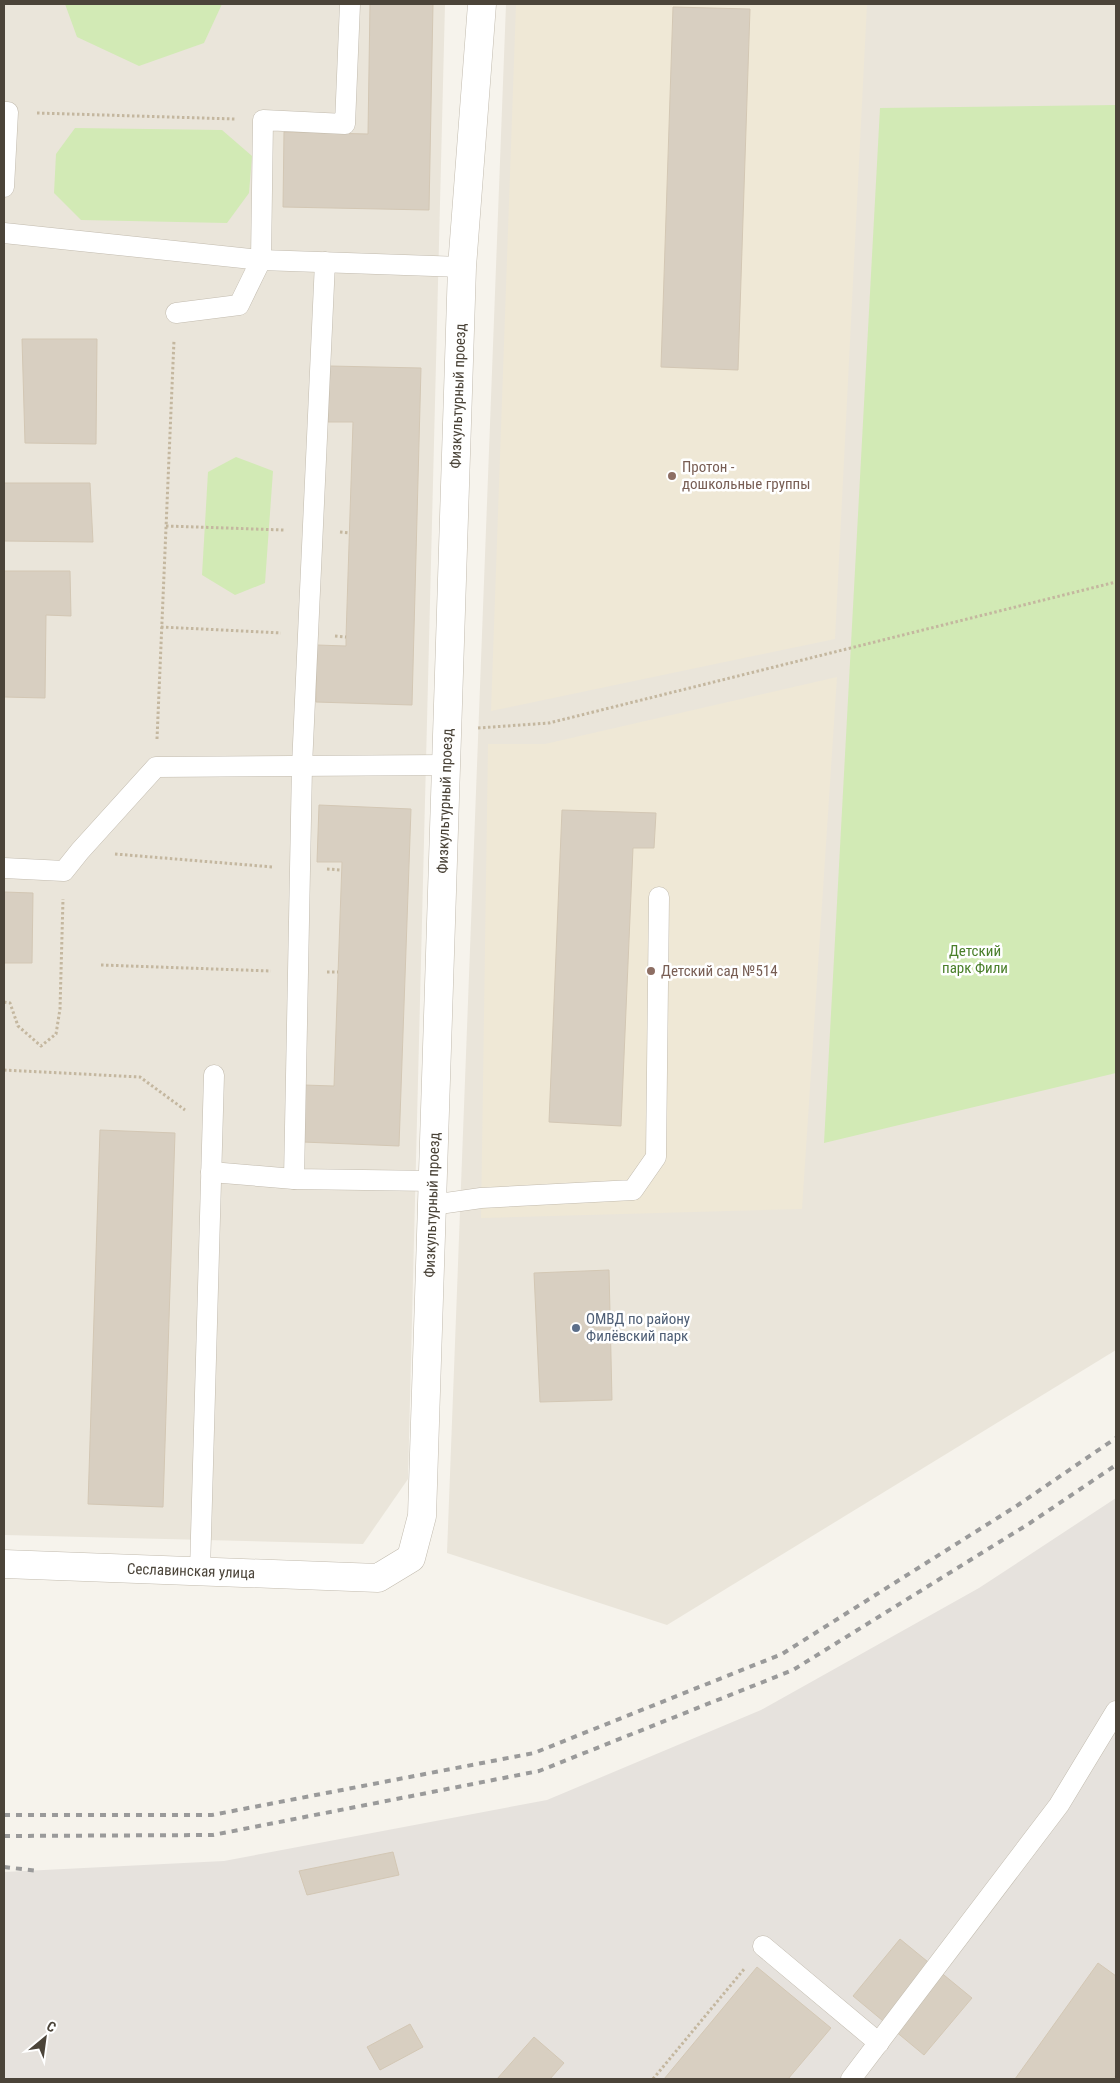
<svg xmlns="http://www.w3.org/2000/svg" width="1120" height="2083" font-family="'Roboto Condensed',sans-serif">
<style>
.residential{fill:#eae5da}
.industrial{fill:#e6e2dd}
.education{fill:#efe8d6}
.green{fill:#d2eab5}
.building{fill:#d8cfc1;stroke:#d3c7b4}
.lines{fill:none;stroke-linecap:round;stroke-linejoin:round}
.service-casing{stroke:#c2bbae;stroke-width:21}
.minor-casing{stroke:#c2bbae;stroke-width:29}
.path{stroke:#c4b79f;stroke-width:3;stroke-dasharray:2.5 2.5;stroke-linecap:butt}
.service{stroke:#fff;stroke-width:20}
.minor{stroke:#fff;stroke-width:28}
.rail{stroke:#9a9a9a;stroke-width:4;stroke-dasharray:6 6;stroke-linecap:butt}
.education-dot{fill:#8d6e63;stroke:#fff;stroke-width:2}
.service-dot{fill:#5c6f8a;stroke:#fff;stroke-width:2}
.labels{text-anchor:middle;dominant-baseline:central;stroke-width:5;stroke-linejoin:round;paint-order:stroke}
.street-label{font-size:15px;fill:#4b4439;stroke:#fff}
.education-label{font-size:15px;fill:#785e54;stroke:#fff;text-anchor:start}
.park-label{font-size:15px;fill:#4a7f2a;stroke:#fff}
.service-label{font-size:15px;fill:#4e5e75;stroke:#fff;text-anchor:start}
</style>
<rect width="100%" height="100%" fill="#f6f3ec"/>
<g class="residential">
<path d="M4,4H445L408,1479L363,1544L4,1535Z"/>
<path d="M506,4H1116V1350L667,1625L447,1553Z"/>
</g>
<path class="industrial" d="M1116,1498V2079H4V1872L224,1861L547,1800L761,1710L979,1588Z"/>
<g class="education">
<path d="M516,4H867L835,639L491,711Z"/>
<path d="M837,677L802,1209L481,1218L488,744H545Z"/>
</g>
<g class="green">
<path d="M65,4H222L204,43L139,66L77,37Z"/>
<path d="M1116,105V1073L824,1143L880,108Z"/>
<path d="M75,128L222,130L252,156L249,193L227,223L81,220L54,193L56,154Z"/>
<path d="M236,457L273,471L265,583L235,595L202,575L208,472Z"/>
</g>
<g class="building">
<path d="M370,4H433L429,210L283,207L284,132L368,134Z"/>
<path d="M673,7L750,9L738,370L661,367Z"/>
<path d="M22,339H97L96,444L25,443Z"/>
<path d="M330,366L421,368L412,705L316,702L317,645L346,646V637L353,422H328Z"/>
<path d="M4,483H90L93,542L4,541Z"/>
<path d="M4,571H70L71,616L46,615L45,698L4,697Z"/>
<path d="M319,805L411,809L399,1146L303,1142L304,1085L334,1086L342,862H317Z"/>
<path d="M562,810L656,813L654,848H633L621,1126L549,1122Z"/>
<path d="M4,892L33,893L32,963H4Z"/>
<path d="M100,1130L175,1133L163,1507L88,1504Z"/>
<path d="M609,1270L612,1400L540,1402L534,1273Z"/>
<path d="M393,1852L399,1875L307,1895L299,1871Z"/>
<path d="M900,1939L972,1998L924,2055L853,1996Z"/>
<path d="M1098,1963L1116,1976V2075L1113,2079H1015Z"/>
<path d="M757,1967L831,2028L788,2079H664Z"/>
<path d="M410,2024L423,2047L380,2070L367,2047Z"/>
<path d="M534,2037L564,2063L550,2079H497Z"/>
</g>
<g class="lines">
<defs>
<g id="service">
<path d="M4,112H8L4,187"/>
<path d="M4,233L261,260L462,267"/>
<path d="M176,313L239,305L261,260L263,120L345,124L350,4"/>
<path d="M4,868L64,871L80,851L156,767L446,765"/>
<path d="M211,1172L294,1179L433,1181"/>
<path d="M294,1179L302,766L325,262"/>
<path d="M432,1205L481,1198L633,1190L656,1157L659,897"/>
<path d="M200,1571L214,1075"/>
<path d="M763,1946L879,2043"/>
<path d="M851,2079L1059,1805L1116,1711"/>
</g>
<path id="minor" d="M4,1564L378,1578L411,1558L422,1516L462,267L482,4"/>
</defs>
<use href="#service" class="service-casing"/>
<use href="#minor" class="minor-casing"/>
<g class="path">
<path d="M37,113L235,119"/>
<path d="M166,526L284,530"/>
<path d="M340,532L349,533"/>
<path d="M161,627L281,633"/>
<path d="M335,636L346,637"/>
<path d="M478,728L549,723L1116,582"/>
<path d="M157,739L174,340"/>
<path d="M115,854L273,867"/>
<path d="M327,869L341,870"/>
<path d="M101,965L271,971"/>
<path d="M327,972H338"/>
<path d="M4,1002L10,1003L18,1026L41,1046L56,1034L60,1009L63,899"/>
<path d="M4,1070L140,1077L185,1110"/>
<path d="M653,2079L745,1968"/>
</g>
<use href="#service" class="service"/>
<use href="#minor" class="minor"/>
<g class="rail">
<path d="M4,1815H212L534,1753L782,1654L1018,1505L1116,1438"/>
<path d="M4,1836L213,1835L539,1771L793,1670L1030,1523L1116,1465"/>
<path d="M4,1867L39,1871"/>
</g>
</g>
<g class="education-dot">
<circle cx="672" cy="476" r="5"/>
<circle cx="651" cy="971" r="5"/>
</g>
<circle class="service-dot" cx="576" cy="1328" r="5"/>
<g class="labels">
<g class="street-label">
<text transform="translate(458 396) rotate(-88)">Физкультурный проезд</text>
<text transform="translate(445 801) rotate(-88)">Физкультурный проезд</text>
<text transform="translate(432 1205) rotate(-88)">Физкультурный проезд</text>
<text transform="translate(191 1571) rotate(2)">Сеславинская улица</text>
</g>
<g class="education-label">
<text x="682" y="467">Протон -<tspan x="682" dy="17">дошкольные группы</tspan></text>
<text x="661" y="971">Детский сад №514</text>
</g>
<g class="park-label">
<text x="975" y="951">Детский<tspan x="975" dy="17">парк Фили</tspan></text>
</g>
<g class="service-label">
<text x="586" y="1319">ОМВД по району<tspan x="586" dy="17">Филёвский парк</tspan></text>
</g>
</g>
<rect width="1120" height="2083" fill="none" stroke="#4b4439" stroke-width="10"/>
<g transform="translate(45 2038) rotate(29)" stroke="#ffffff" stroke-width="4" paint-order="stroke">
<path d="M0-4L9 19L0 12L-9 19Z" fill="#4b4439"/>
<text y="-8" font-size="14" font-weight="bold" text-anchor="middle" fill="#4b4439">С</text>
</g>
</svg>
